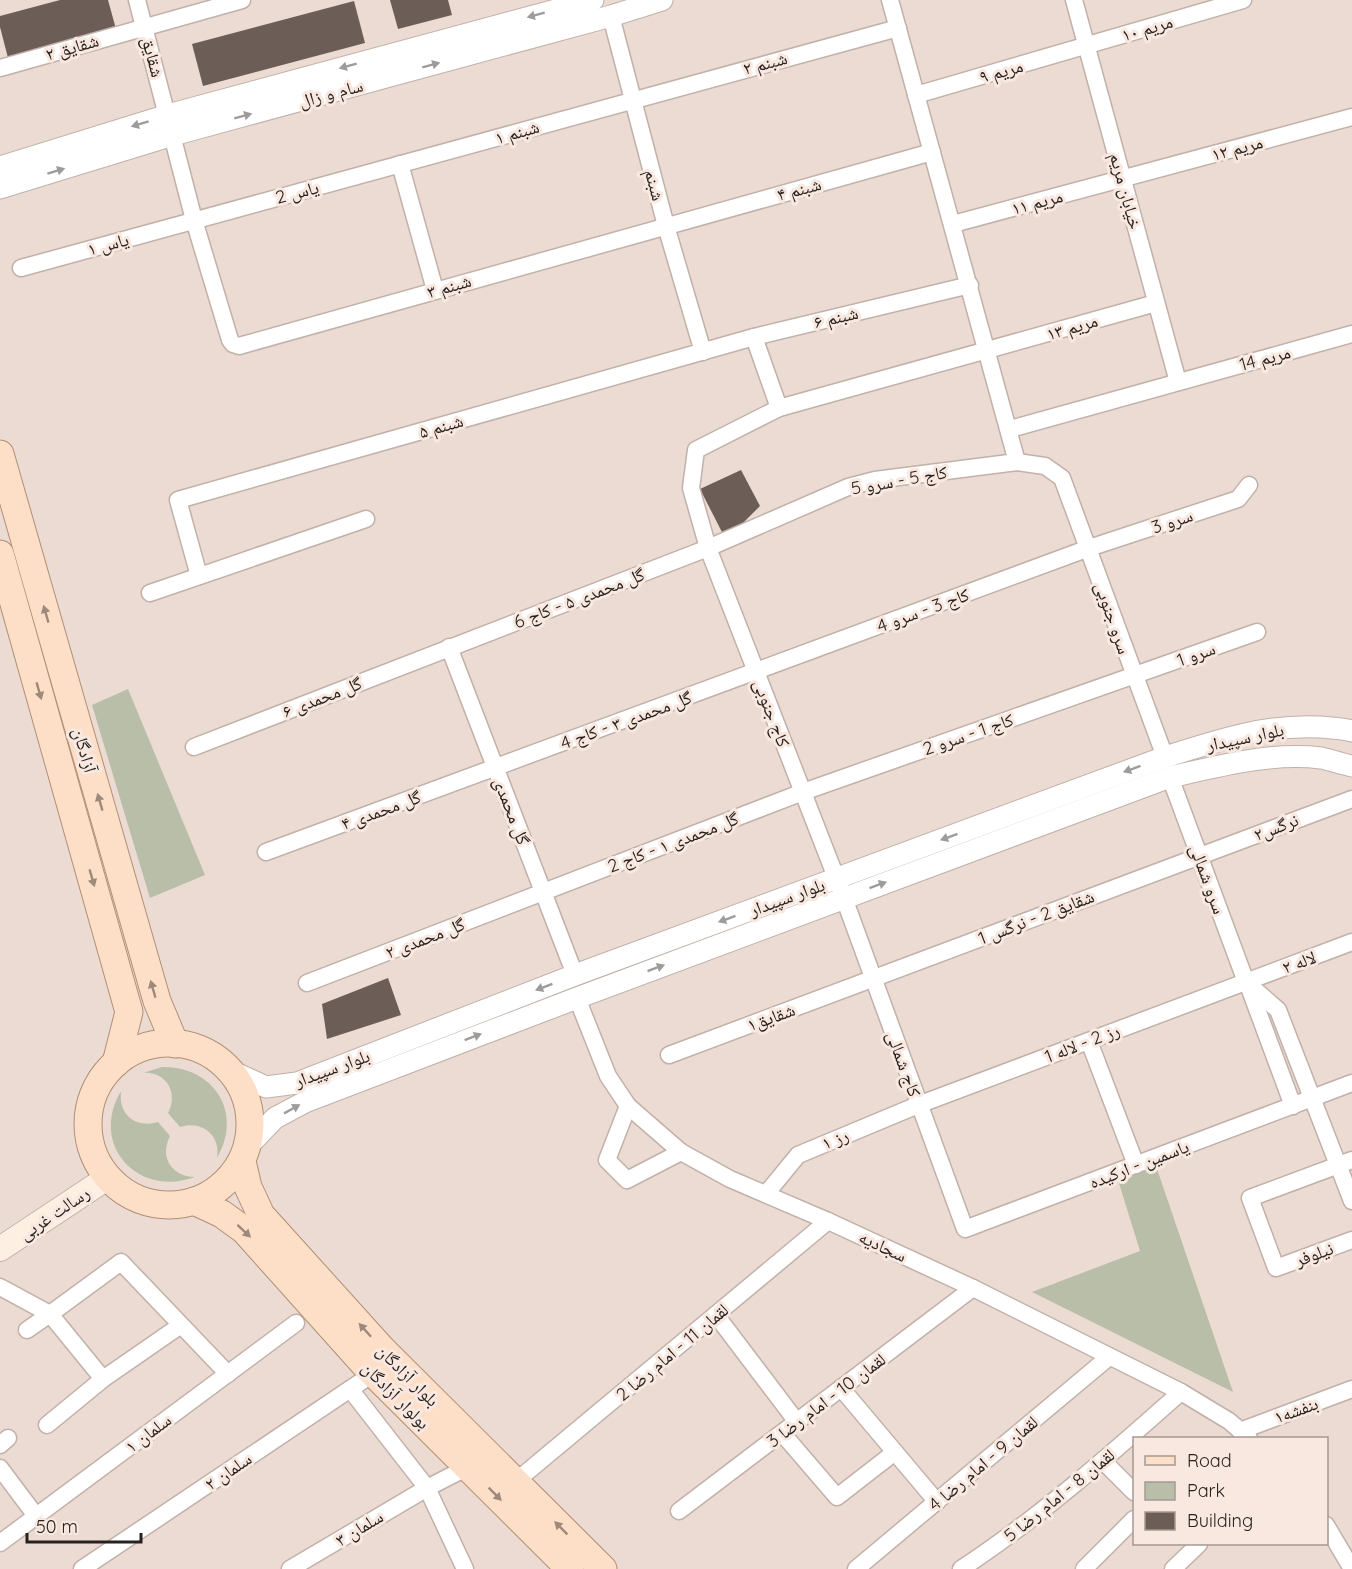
<svg xmlns="http://www.w3.org/2000/svg" width="1352" height="1569" font-family="Quicksand,'Noto Naskh Arabic',sans-serif">
<style>
.green{fill:#b8bea8}
.building{fill:#6c5e57}
.lines{fill:none;stroke-linecap:round;stroke-linejoin:round}
.minor-casing{stroke:#c1b1a9;stroke-width:19}
.tertiary-casing{stroke:#c1b1a9;stroke-width:23}
.secondary-casing{stroke:#c1b1a9;stroke-width:26}
.primary-casing{stroke:#b18f74;stroke-width:29}
.minor{stroke:#fff;stroke-width:16}
.tertiary{stroke:#fff;stroke-width:21}
.secondary{stroke:#feefe3;stroke-width:24}
.primary{stroke:#fddfc7;stroke-width:27}
.oneway{fill:#9e9c9a}
.oneway2{fill:#9d8a7b}
.labels{text-anchor:middle;dominant-baseline:central;stroke-width:6;stroke-linejoin:round;paint-order:stroke}
.street-label{font-size:18px;fill:#27221f;stroke:#f8e8e0}
</style>
<rect width="100%" height="100%" fill="#ebdbd3"/>
<g class="green">
<path d="M128,689L205,875L150,898L92,705Z"/>
<path d="M162,1067C213,1066 244,1112 217,1158C221,1135 202,1120 180,1127L168,1113C179,1093 166,1071 143,1073Z"/>
<path d="M121,1091C118,1114 135,1129 158,1122L170,1136C159,1157 172,1177 195,1177C138,1198 89,1145 121,1091Z"/>
<path d="M1156,1166L1233,1392L1032,1292L1140,1251L1118,1180Z"/>
</g>
<g class="building">
<path d="M60,0H108L116,29L8,58L0,27V16Z"/>
<path d="M390,0H448L452,15L398,29Z"/>
<path d="M354,1L365,43L203,86L192,44Z"/>
<path d="M741,470L760,506L726,540L700,489Z"/>
<path d="M388,978L401,1015L327,1039L322,1004Z"/>
</g>
<g class="lines">
<defs>
<g id="minor">
<path d="M137,0L194,220L230,340L233,344L239,346L932,152"/>
<path d="M890,0L1017,462"/>
<path d="M1074,0L1178,382"/>
<path d="M611,16L666,226L703,352"/>
<path d="M0,68L242,0"/>
<path d="M916,95L1243,0"/>
<path d="M400,164L435,290"/>
<path d="M953,224L1352,117"/>
<path d="M21,268L898,28"/>
<path d="M1156,303L779,408L696,450L691,488L708,548L844,898L965,1229L1352,1083"/>
<path d="M754,337L779,408"/>
<path d="M1010,429L1352,334"/>
<path d="M199,576L178,500L754,337L970,285"/>
<path d="M150,593L366,519"/>
<path d="M449,647L575,975"/>
<path d="M194,747L708,548L848,487L875,480L1017,462L1045,466L1062,478L1165,757"/>
<path d="M1170,777L1246,982L1278,1010L1352,1201"/>
<path d="M266,852L1089,548L1238,499L1249,485"/>
<path d="M1247,982L1293,1106"/>
<path d="M307,983L803,792L1257,632"/>
<path d="M577,998L608,1076L628,1106L681,1152L730,1179L828,1221L973,1288L1181,1392L1229,1421L1249,1438"/>
<path d="M1089,1041L1136,1165"/>
<path d="M669,1055L1352,799"/>
<path d="M628,1106L607,1160L627,1180L681,1152"/>
<path d="M1352,1160L1250,1198L1276,1268L1352,1240"/>
<path d="M766,1194L798,1155L918,1105L1352,942"/>
<path d="M0,1287L50,1314L121,1262L228,1374"/>
<path d="M716,1315L797,1422"/>
<path d="M27,1330L50,1314L103,1379"/>
<path d="M841,1388L937,1502"/>
<path d="M350,1389L427,1488L465,1569"/>
<path d="M47,1425L103,1379L181,1325"/>
<path d="M1240,1431L1352,1389"/>
<path d="M782,1433L837,1497L895,1452"/>
<path d="M0,1445L8,1438"/>
<path d="M1103,1461L1134,1492"/>
<path d="M0,1468L36,1516"/>
<path d="M515,1482L828,1221"/>
<path d="M679,1511L973,1288"/>
<path d="M1326,1525L1352,1569"/>
<path d="M0,1543L296,1323"/>
<path d="M82,1569L374,1373"/>
<path d="M290,1569L427,1488L468,1467"/>
<path d="M856,1569L1109,1357"/>
<path d="M961,1569C1040,1517 1110,1455 1181,1392"/>
<path d="M1084,1569L1134,1519"/>
<path d="M1173,1569L1199,1544"/>
</g>
<g id="tertiary">
<path d="M0,167L168,115L593,0"/>
<path d="M0,188L173,135L611,16L662,0"/>
<path d="M231,1071L266,1087L297,1083L575,975L1165,757C1216,741 1265,724 1320,727C1330,728 1342,728 1352,731"/>
<path d="M248,1146L275,1118L305,1102L577,998L1170,777C1219,766 1270,752 1321,758C1331,760 1342,764 1352,766"/>
</g>
<path id="secondary" d="M0,1249L107,1178"/>
<g id="primary">
<path d="M0,454L157,1001L175,1044"/>
<path d="M0,554L129,1012L116,1063"/>
<circle cx="169" cy="1124" r="81"/>
<path d="M242,1161L248,1187L261,1215L382,1349L603,1569"/>
<path d="M194,1201L222,1214L244,1230L365,1365L570,1569"/>
</g>
</defs>
<use href="#minor" class="minor-casing"/>
<use href="#tertiary" class="tertiary-casing"/>
<use href="#secondary" class="secondary-casing"/>
<use href="#primary" class="primary-casing"/>
<use href="#minor" class="minor"/>
<use href="#tertiary" class="tertiary"/>
<use href="#secondary" class="secondary"/>
<use href="#primary" class="primary"/>
</g>
<defs><path id="oneway-solid" d="M-6-.8H1V-3.2L6.5 0L1 3.2V.8H-6Z" transform="scale(1.5)"/></defs>
<g class="oneway">
<use href="#oneway-solid" transform="translate(536 15) rotate(165)"/>
<use href="#oneway-solid" transform="translate(431 65) rotate(-15)"/>
<use href="#oneway-solid" transform="translate(348 66) rotate(165)"/>
<use href="#oneway-solid" transform="translate(243 116) rotate(-15)"/>
<use href="#oneway-solid" transform="translate(140 124) rotate(163)"/>
<use href="#oneway-solid" transform="translate(56 171) rotate(-17)"/>
<use href="#oneway-solid" transform="translate(1132 769) rotate(160)"/>
<use href="#oneway-solid" transform="translate(949 837) rotate(160)"/>
<use href="#oneway-solid" transform="translate(878 885) rotate(-20)"/>
<use href="#oneway-solid" transform="translate(727 919) rotate(160)"/>
<use href="#oneway-solid" transform="translate(656 968) rotate(-20)"/>
<use href="#oneway-solid" transform="translate(544 987) rotate(159)"/>
<use href="#oneway-solid" transform="translate(473 1037) rotate(-21)"/>
<use href="#oneway-solid" transform="translate(292 1109) rotate(-29)"/>
</g>
<g class="oneway2">
<use href="#oneway-solid" transform="translate(46 614) rotate(-106)"/>
<use href="#oneway-solid" transform="translate(39 691) rotate(74)"/>
<use href="#oneway-solid" transform="translate(100 802) rotate(-106)"/>
<use href="#oneway-solid" transform="translate(92 878) rotate(74)"/>
<use href="#oneway-solid" transform="translate(153 989) rotate(-106)"/>
<use href="#oneway-solid" transform="translate(244 1231) rotate(43)"/>
<use href="#oneway-solid" transform="translate(365 1330) rotate(-132)"/>
<use href="#oneway-solid" transform="translate(495 1494) rotate(45)"/>
<use href="#oneway-solid" transform="translate(561 1528) rotate(-135)"/>
</g>
<g class="labels">
<g class="street-label">
<text transform="translate(1147 28) rotate(-16)">مریم ۱۰</text>
<text transform="translate(72 47) rotate(-16)">شقایق ۲</text>
<text transform="translate(153 57) rotate(75)">شقایق</text>
<text transform="translate(765 63) rotate(-15)">شبنم ۲</text>
<text transform="translate(1001 71) rotate(-16)">مریم ۹</text>
<text transform="translate(331 93) rotate(-15)">سام و زال</text>
<text transform="translate(517 132) rotate(-16)">شبنم ۱</text>
<text transform="translate(1237 148) rotate(-15)">مریم ۱۲</text>
<text transform="translate(655 185) rotate(75)">شبنم</text>
<text transform="translate(799 189) rotate(-15)">شبنم ۴</text>
<text transform="translate(1126 191) rotate(75)">خیابان مریم</text>
<text transform="translate(297 192) rotate(-15)">یاس 2</text>
<text transform="translate(1037 202) rotate(-15)">مریم ۱۱</text>
<text transform="translate(108 244) rotate(-15)">یاس ۱</text>
<text transform="translate(449 286) rotate(-16)">شبنم ۳</text>
<text transform="translate(836 317) rotate(-13)">شبنم ۶</text>
<text transform="translate(1072 327) rotate(-16)">مریم ۱۳</text>
<text transform="translate(1265 358) rotate(-15)">مریم 14</text>
<text transform="translate(441 426) rotate(-16)">شبنم ۵</text>
<text transform="translate(899 480) rotate(-10)">کاج 5 - سرو 5</text>
<text transform="translate(1172 521) rotate(-18)">سرو 3</text>
<text transform="translate(579 598) rotate(-21)">گل محمدی ۵ - کاج 6</text>
<text transform="translate(923 610) rotate(-20)">کاج 3 - سرو 4</text>
<text transform="translate(1113 618) rotate(71)">سرو جنوبی</text>
<text transform="translate(1196 654) rotate(-20)">سرو 1</text>
<text transform="translate(322 697) rotate(-21)">گل محمدی ۶</text>
<text transform="translate(772 713) rotate(69)">کاج جنوبی</text>
<text transform="translate(626 720) rotate(-20)">گل محمدی ۳ - کاج 4</text>
<text transform="translate(968 734) rotate(-19)">کاج 1 - سرو 2</text>
<text transform="translate(1245 737) rotate(-12)">بلوار سپیدار</text>
<text transform="translate(85 750) rotate(74)">آزادگان</text>
<text transform="translate(381 810) rotate(-20)">گل محمدی ۴</text>
<text transform="translate(512 811) rotate(69)">گل محمدی</text>
<text transform="translate(1276 827) rotate(-21)">نرگس۲</text>
<text transform="translate(673 842) rotate(-21)">گل محمدی ۱ - کاج 2</text>
<text transform="translate(1208 879) rotate(70)">سرو شمالی</text>
<text transform="translate(787 897) rotate(-20)">بلوار سپیدار</text>
<text transform="translate(1036 917) rotate(-21)">شقایق 2 - نرگس 1</text>
<text transform="translate(425 938) rotate(-21)">گل محمدی ۲</text>
<text transform="translate(1299 962) rotate(-20)">لاله ۲</text>
<text transform="translate(771 1017) rotate(-20)">شقایق۱</text>
<text transform="translate(1082 1043) rotate(-21)">رز 2 - لاله 1</text>
<text transform="translate(904 1064) rotate(70)">کاج شمالی</text>
<text transform="translate(332 1068) rotate(-20)">بلوار سپیدار</text>
<text transform="translate(835 1139) rotate(-22)">رز ۱</text>
<text transform="translate(1139 1164) rotate(-21)">یاسمین - ارکیده</text>
<text transform="translate(54 1213) rotate(-34)">رسالت غربی</text>
<text transform="translate(883 1246) rotate(25)">سجادیه</text>
<text transform="translate(1314 1254) rotate(-20)">نیلوفر</text>
<text transform="translate(672 1352) rotate(-40)">لقمان 11 - امام رضا 2</text>
<text transform="translate(408 1375) rotate(45)">بلوار آزادگان</text>
<text transform="translate(396 1395) rotate(45)">بولوار آزادگان</text>
<text transform="translate(826 1400) rotate(-37)">لقمان 10 - امام رضا 3</text>
<text transform="translate(1296 1410) rotate(-20)">بنفشه۱</text>
<text transform="translate(148 1433) rotate(-37)">سلمان ۱</text>
<text transform="translate(983 1463) rotate(-40)">لقمان 9 - امام رضا 4</text>
<text transform="translate(228 1471) rotate(-34)">سلمان ۲</text>
<text transform="translate(1059 1495) rotate(-39)">لقمان 8 - امام رضا 5</text>
<text transform="translate(359 1528) rotate(-31)">سلمان ۳</text>
</g>
</g>
<rect x="1133" y="1437" width="195" height="108" fill="#f8e8e0" stroke="#a49993" stroke-width="1.5"/>
<rect x="1145" y="1456" width="30" height="9" fill="#fddfc7" stroke="#a49993" stroke-width="1.5"/>
<text x="1187" y="1467" font-size="18" fill="#27221f">Road</text>
<rect x="1145" y="1482" width="30" height="18" fill="#b8bea8" stroke="#a49993" stroke-width="1.5"/>
<text x="1187" y="1497" font-size="18" fill="#27221f">Park</text>
<rect x="1145" y="1512" width="30" height="18" fill="#6c5e57" stroke="#a49993" stroke-width="1.5"/>
<text x="1187" y="1527" font-size="18" fill="#27221f">Building</text>
<path d="M27 1533v9h114v-9" fill="none" stroke="#27221f" stroke-width="3"/>
<text x="36" y="1533" font-size="18" fill="#27221f" stroke="#f8e8e0" stroke-width="4.5" paint-order="stroke">50 m</text>
</svg>
